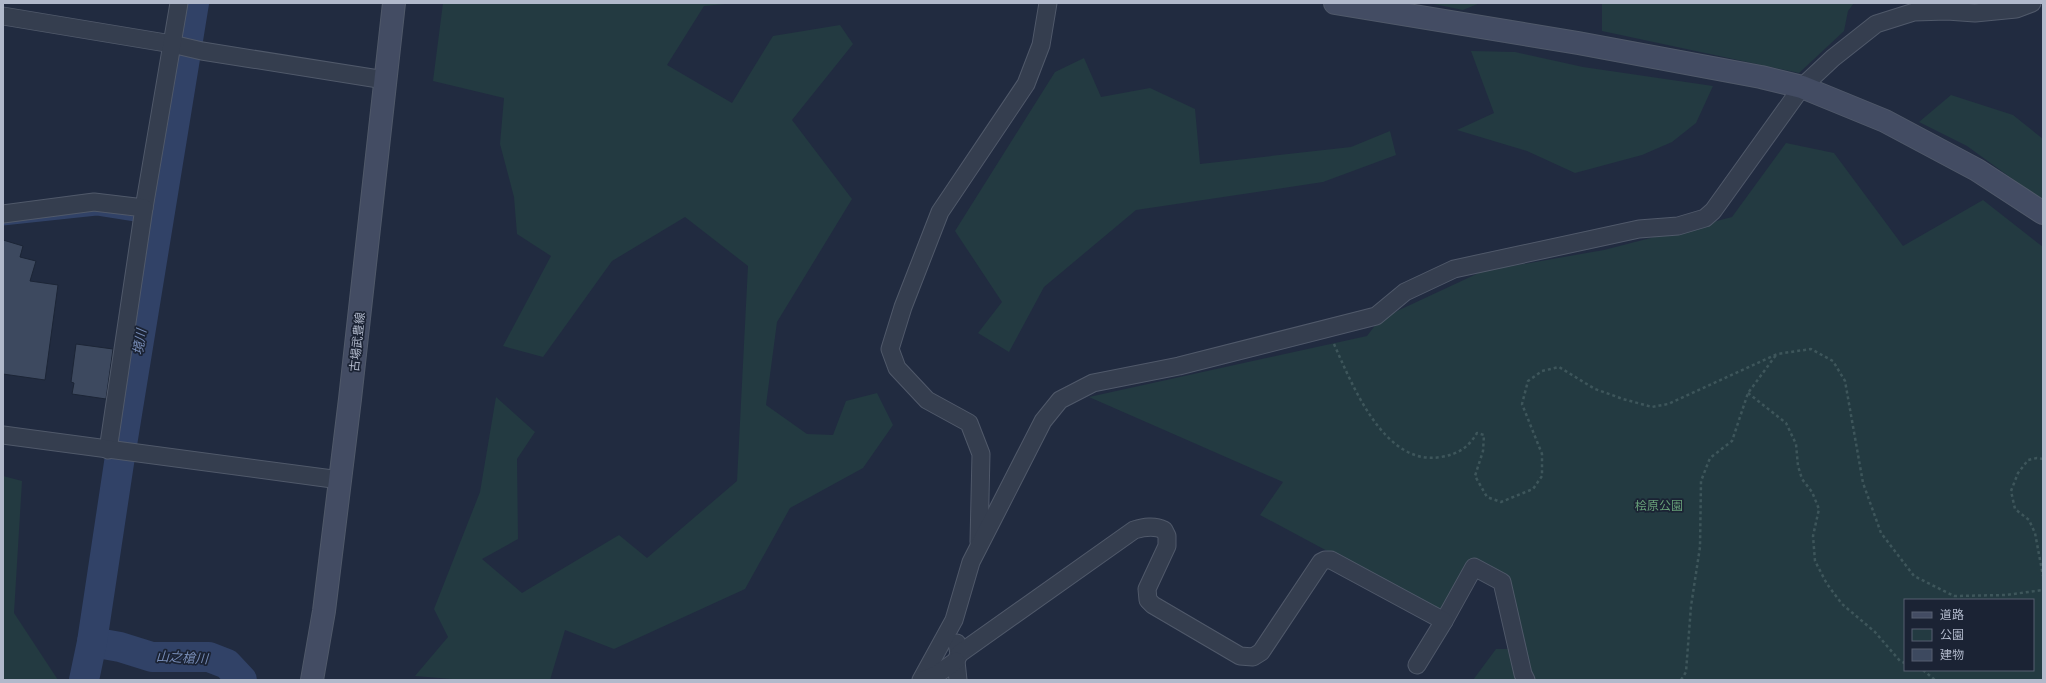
<svg xmlns="http://www.w3.org/2000/svg" width="2046" height="683" font-family="Manrope,'Noto Sans JP',sans-serif">
<style>
.green{fill:#233a41;fill-rule:evenodd}
.lines{fill:none;stroke-linecap:round;stroke-linejoin:round}
.stream{stroke:#314267;stroke-width:5}
.river{stroke:#314267;stroke-width:30}
.building{fill:#3d495f;stroke:#1c2536}
.street-casing{stroke:#50596a;stroke-width:19}
.secondary-casing{stroke:#50596a;stroke-width:24}
.path{stroke:#3e565b;stroke-width:2.5;stroke-dasharray:3 3;stroke-linecap:butt}
.street{stroke:#353e4f;stroke-width:17}
.secondary{stroke:#434c63;stroke-width:22}
.labels{text-anchor:middle;dominant-baseline:central;stroke-width:3.5;stroke-linejoin:round;paint-order:stroke}
.street-label{font-size:12px;fill:#b1b9cb;stroke:#1b2334}
.park-label{font-size:12px;fill:#669e78;stroke:#1b2334}
.water-label{font-size:13px;font-style:italic;fill:#768bb5;stroke:#1b2334}
</style>
<rect width="100%" height="100%" fill="#212b40"/>
<g class="green">
<path d="M443,3H737L704,6L667,65L732,103L773,36L840,25L853,44L792,120L852,199L777,322L766,405L807,434L833,435L846,401L877,393L893,425L863,468L790,508L745,589L614,649L565,630L550,680H464L415,676L448,637L434,609L480,492L496,397L535,432L517,459L518,539L482,559L522,593L619,535L647,558L737,481L748,266L685,217L612,261L543,357L503,346L551,256L517,234L514,197L500,144L504,98L433,81Z"/>
<path d="M1429,3H1480L1463,10Z"/>
<path d="M1602,3H1854L1848,11L1844,31L1799,73L1602,31Z"/>
<path d="M1471,51L1515,52L1583,67L1713,86L1696,123L1672,142L1642,155L1575,173L1527,151L1457,130L1494,113Z"/>
<path d="M1084,58L1101,97L1150,88L1195,109L1200,164L1351,147L1390,131L1396,155L1323,182L1136,210L1044,287L1009,352L978,333L1002,302L955,231L1055,72Z"/>
<path d="M1951,95L2013,115L2043,139V201L1967,146L1919,122Z"/>
<path d="M1786,143L1834,153L1903,246L1983,200L2043,247V680H1473L1496,649H1517L1502,582L1474,567L1439,611L1260,515L1283,482L1089,397L1367,336L1380,319L1483,271L1604,250L1732,217ZM1905,600H2033V670H1905Z"/>
<path d="M3,476L22,481L14,613L58,680H3Z"/>
</g>
<g class="lines">
<path class="stream" d="M3,223L97,213L135,219"/>
<g class="river">
<path d="M92,642L120,647L152,657H209L227,664L242,680"/>
<path d="M84,680L92,642L119,463L194,3"/>
</g>
</g>
<g class="building">
<path d="M3,240L23,246L20,257L36,261L30,281L58,285L45,380L3,374Z"/>
<path d="M76,344L113,349L106,399L72,394L74,383L71,382Z"/>
</g>
<g class="lines">
<defs>
<g id="street">
<path d="M3,16L172,44L202,51L385,80"/>
<path d="M144,208L179,3"/>
<path d="M3,214L94,202L144,208L108,450"/>
<path d="M3,435L340,480"/>
<path d="M979,542L981,454L969,423L927,400L897,368L890,349L903,307L940,212L1026,84L1041,45L1048,3"/>
<path d="M1444,621L1474,567L1502,582L1523,674L1526,680"/>
<path d="M957,643L959,654L956,661L958,680"/>
<path d="M959,654L1134,530C1144,527 1154,525 1164,530L1167,536V546L1147,589L1148,600L1153,605L1240,656L1253,657L1261,652L1321,562L1325,560H1331L1444,621L1417,665"/>
<path d="M921,680L954,620L971,562L1043,421L1060,400L1093,383L1179,366L1376,316L1405,292L1454,269L1639,229L1678,226L1705,218L1713,211L1802,87L1833,58L1876,24L1914,12L1947,11L1975,13L2016,9L2032,3"/>
<path d="M923,680L936,675L956,661"/>
</g>
<g id="secondary">
<path d="M1335,3L1578,43L1761,77L1802,87L1885,121L1977,170L2043,213"/>
<path d="M312,680L324,611L350,399L394,3"/>
</g>
</defs>
<use href="#street" class="street-casing"/>
<use href="#secondary" class="secondary-casing"/>
<g class="path">
<path d="M1334,344C1352,384 1384,467 1441,457C1458,454 1468,448 1477,433L1484,435L1483,451L1475,476L1487,497L1501,502L1533,489L1542,476V454L1522,404L1528,381L1542,371L1559,367L1595,389L1623,399L1652,407L1668,404L1777,354L1811,349L1833,361L1845,381L1863,483L1881,533L1914,576L1954,596L2006,595L2043,590"/>
<path d="M1748,393L1786,423L1796,444L1798,466L1802,479L1812,492L1819,509L1813,536L1815,561L1827,584L1842,604L1875,632L1900,661L1905,663"/>
<path d="M2043,459L2037,458L2028,460L2018,473L2011,491L2015,509L2029,520L2035,533L2043,576"/>
<path d="M1923,670L1935,680"/>
<path d="M1681,680L1686,672L1691,606L1700,547L1701,481L1710,458L1732,441L1748,393L1776,355"/>
</g>
<use href="#street" class="street"/>
<use href="#secondary" class="secondary"/>
</g>
<g class="labels">
<g class="street-label">
<text transform="translate(357 342) rotate(-84)">古場武豊線</text>
</g>
<g class="park-label">
<text x="1659" y="505">桧原公園</text>
</g>
<g class="water-label">
<text transform="translate(139 342) rotate(-81)">境川</text>
<text transform="translate(182 657) rotate(3)">山之槍川</text>
</g>
</g>
<rect width="2046" height="683" fill="none" stroke="#b1b9cb" stroke-width="8"/>
<rect x="1904" y="599" width="130" height="72" fill="#1b2334" stroke="#575f70"/>
<rect x="1912" y="612" width="20" height="6" fill="#434c63" stroke="#575f70"/>
<text x="1940" y="619" font-size="12" fill="#b1b9cb">道路</text>
<rect x="1912" y="629" width="20" height="12" fill="#233a41" stroke="#575f70"/>
<text x="1940" y="639" font-size="12" fill="#b1b9cb">公園</text>
<rect x="1912" y="649" width="20" height="12" fill="#3d495f" stroke="#575f70"/>
<text x="1940" y="659" font-size="12" fill="#b1b9cb">建物</text>
</svg>
